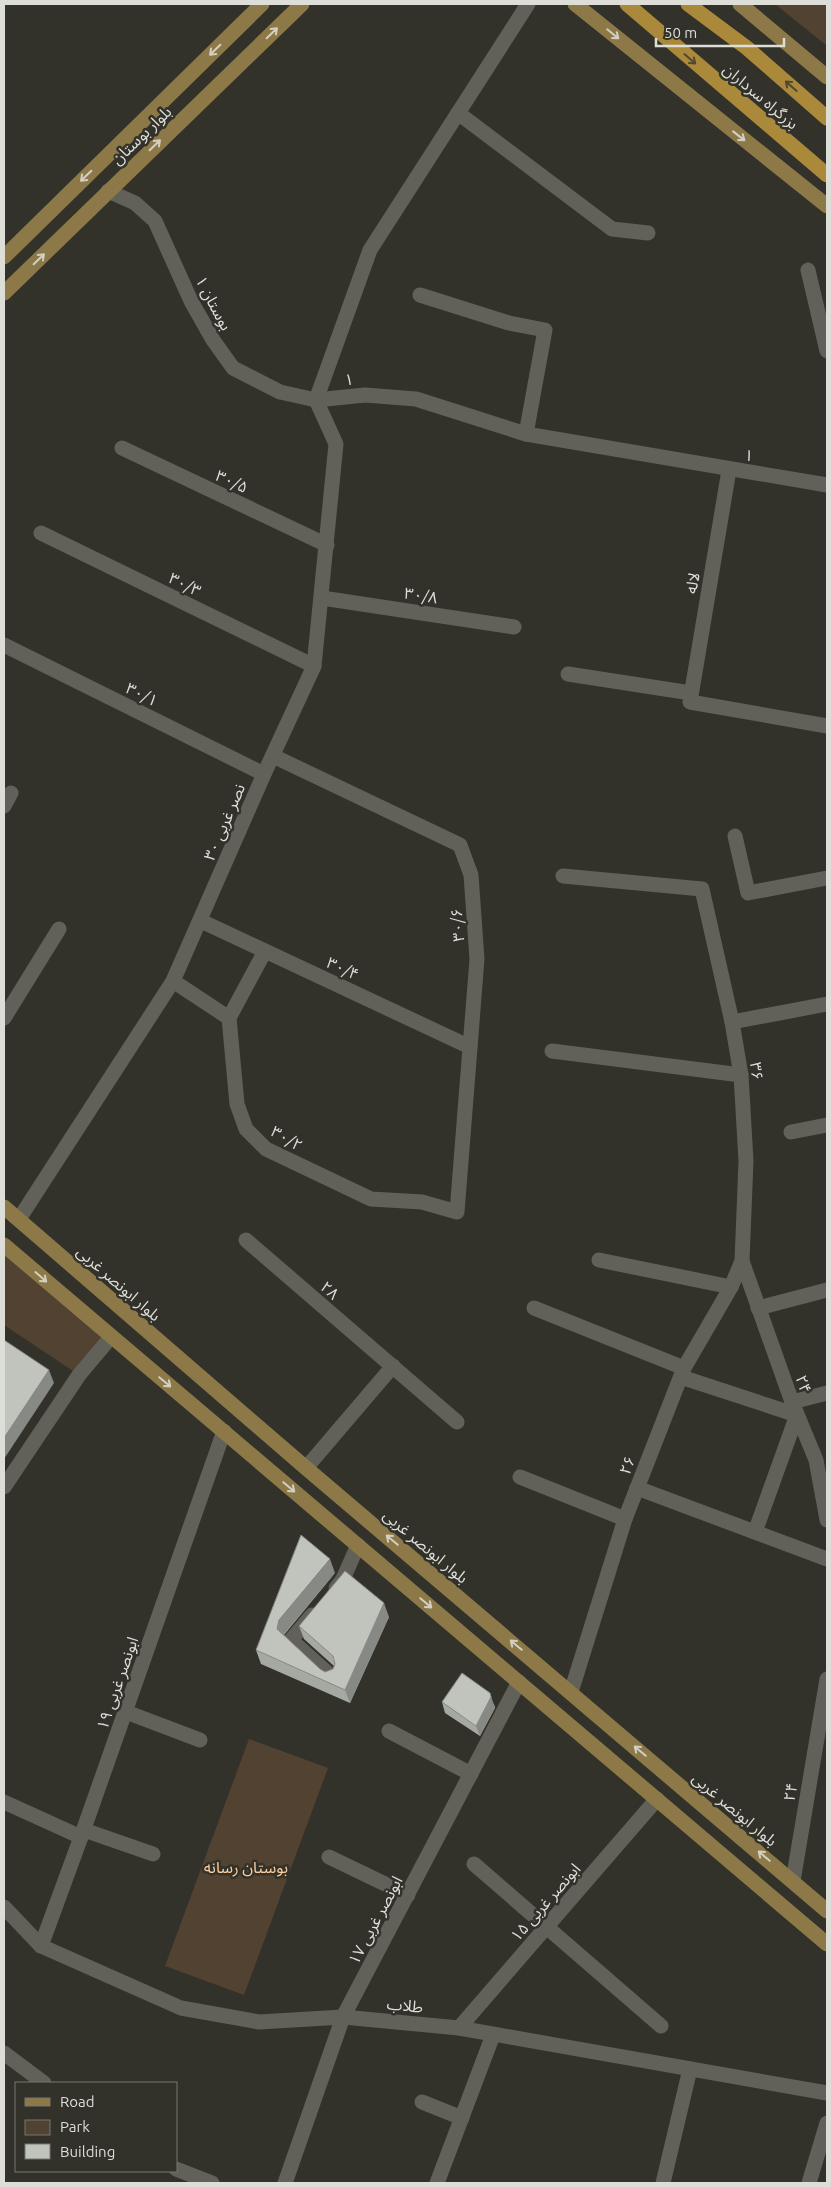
<svg xmlns="http://www.w3.org/2000/svg" width="831" height="2187" font-family="Ubuntu,'Noto Sans Arabic',sans-serif">
<style>
.green{fill:#524232}
.lines{fill:none;stroke-linecap:round;stroke-linejoin:round}
.minor{stroke:#616159;stroke-width:15}
.major{stroke:#8d7947;stroke-width:15}
.highway{stroke:#ab893b;stroke-width:15}
.wall{fill:#a6a9a2}
.shaded-wall{fill:#878984}
.building{fill:#c1c4bc;stroke:#878984}
.oneway{stroke:#d2cfc3}
.oneway2{stroke:#50482f}
.labels{text-anchor:middle;dominant-baseline:central;stroke-width:5;stroke-linejoin:round;paint-order:stroke}
.street-label{font-size:16px;fill:#deded9;stroke:#32322b}
.park-label{font-size:16px;fill:#fecc9c;stroke:#32322b}
</style>
<rect width="100%" height="100%" fill="#32322b"/>
<g class="green">
<path d="M775,4H827V46Z"/>
<path d="M4,1248L111,1337L79,1375L4,1325Z"/>
<path d="M249,1739L328,1768L244,1995L165,1966Z"/>
</g>
<g class="lines">
<g class="minor">
<path d="M458,113L612,229L648,233"/>
<path d="M108,191L135,203L155,221L191,301L213,340L233,368L280,392L316,400L365,395L416,399L526,434L827,485"/>
<path d="M808,270L827,351"/>
<path d="M420,295L509,323L545,330L526,434"/>
<path d="M316,400L370,250L528,4"/>
<path d="M122,448L327,545"/>
<path d="M729,470L690,702L827,726"/>
<path d="M41,533L314,666"/>
<path d="M322,598L514,627"/>
<path d="M4,645L264,774"/>
<path d="M568,674L691,693"/>
<path d="M4,806L11,793"/>
<path d="M735,836L748,893L827,878"/>
<path d="M563,876L702,889L732,1022L741,1075L746,1161L742,1261L731,1287L684,1368L625,1519L571,1692"/>
<path d="M201,921L470,1047"/>
<path d="M173,981L229,1018L237,1104L246,1129L266,1149L371,1199L422,1202L457,1212L477,959L471,875L460,845L273,756"/>
<path d="M4,1018L59,929"/>
<path d="M229,1018L265,951"/>
<path d="M732,1022L827,1004"/>
<path d="M552,1051L741,1075"/>
<path d="M791,1132L827,1125"/>
<path d="M19,1219L173,981L264,774L314,666L336,444L316,400"/>
<path d="M246,1240L457,1422"/>
<path d="M599,1260L731,1287"/>
<path d="M742,1261L792,1402L816,1460L827,1520"/>
<path d="M534,1308L684,1368"/>
<path d="M758,1308L827,1290"/>
<path d="M681,1377L797,1415L755,1532"/>
<path d="M792,1402L827,1393"/>
<path d="M306,1468L393,1366"/>
<path d="M520,1477L625,1519"/>
<path d="M4,1487L79,1375L111,1337"/>
<path d="M637,1488L827,1559"/>
<path d="M336,1588L343,1579L358,1545"/>
<path d="M312,1615L291,1640L331,1676"/>
<path d="M126,1712L200,1740"/>
<path d="M389,1731L471,1774"/>
<path d="M4,1802L81,1837"/>
<path d="M84,1830L153,1854"/>
<path d="M329,1857L408,1895"/>
<path d="M474,1864L661,2026"/>
<path d="M793,1881L827,1679"/>
<path d="M4,1907L41,1946L181,2008L259,2022L343,2017L459,2028L827,2093"/>
<path d="M41,1946L81,1837L224,1431"/>
<path d="M459,2028L657,1799"/>
<path d="M4,2053L44,2083"/>
<path d="M422,2102L462,2118"/>
<path d="M176,2169L212,2183"/>
<path d="M285,2183L343,2017L519,1682"/>
<path d="M437,2183L493,2035"/>
<path d="M663,2183L690,2069"/>
<path d="M809,2183L827,2123"/>
</g>
<g class="major">
<path d="M575,4L827,206"/>
<path d="M740,4L827,77"/>
<path d="M4,257L262,4"/>
<path d="M4,293L302,4"/>
<path d="M4,1207L306,1468L827,1911"/>
<path d="M4,1245L827,1944"/>
</g>
<g class="highway">
<path d="M627,4L827,175"/>
<path d="M688,4L747,48L827,118"/>
</g>
</g>
<g class="wall">
<path d="M335,1573L284,1635L320,1669L325,1672L333,1669L334,1666L304,1639L299,1626L389,1617L350,1703L261,1664L256,1650Z"/>
<path d="M442,1702L494,1704L495,1708L480,1736L445,1713Z"/>
</g>
<g class="shaded-wall">
<path d="M49,1370L54,1383L4,1459V1438Z"/>
<path d="M330,1559L335,1573L284,1634L282,1643L277,1629L279,1620Z"/>
<path d="M384,1603L389,1617L350,1703L345,1690Z"/>
<path d="M490,1693L495,1708L480,1736L476,1726Z"/>
</g>
<g class="building">
<path d="M4,1340L49,1370L4,1438Z"/>
<path d="M301,1535L330,1559L279,1620L277,1629L320,1669L325,1672L333,1669L335,1664L333,1656L299,1626L345,1571L384,1603L345,1690L256,1650Z"/>
<path d="M462,1673L490,1693L491,1697L476,1726L442,1702Z"/>
</g>
<defs><path id="oneway-shaft" d="M-6 0H5M1.5-3L5.5 0L1.5 3" fill="none" stroke-width="1.6" stroke-linecap="round" stroke-linejoin="round" transform="scale(1.25)"/></defs>
<g class="oneway">
<use href="#oneway-shaft" transform="translate(272 33) rotate(-44)"/>
<use href="#oneway-shaft" transform="translate(613 34) rotate(39)"/>
<use href="#oneway-shaft" transform="translate(215 50) rotate(136)"/>
<use href="#oneway-shaft" transform="translate(739 136) rotate(38)"/>
<use href="#oneway-shaft" transform="translate(155 145) rotate(-44)"/>
<use href="#oneway-shaft" transform="translate(86 176) rotate(136)"/>
<use href="#oneway-shaft" transform="translate(39 259) rotate(-44)"/>
<use href="#oneway-shaft" transform="translate(41 1277) rotate(41)"/>
<use href="#oneway-shaft" transform="translate(165 1382) rotate(40)"/>
<use href="#oneway-shaft" transform="translate(289 1487) rotate(40)"/>
<use href="#oneway-shaft" transform="translate(392 1540) rotate(-140)"/>
<use href="#oneway-shaft" transform="translate(426 1603) rotate(40)"/>
<use href="#oneway-shaft" transform="translate(516 1645) rotate(-140)"/>
<use href="#oneway-shaft" transform="translate(640 1751) rotate(-140)"/>
<use href="#oneway-shaft" transform="translate(764 1856) rotate(-140)"/>
</g>
<g class="oneway2">
<use href="#oneway-shaft" transform="translate(690 59) rotate(41)"/>
<use href="#oneway-shaft" transform="translate(791 86) rotate(-139)"/>
</g>
<g class="labels">
<g class="street-label">
<text transform="translate(761 96) rotate(40)">بزرگراه سرداران</text>
<text transform="translate(141 135) rotate(-44)">بلوار بوستان</text>
<text transform="translate(214 303) rotate(62)">بوستان ۱</text>
<text transform="translate(349 379) rotate(-6)">۱</text>
<text transform="translate(749 455) rotate(9)">۱</text>
<text transform="translate(232 481) rotate(25)">۳۰/۵</text>
<text transform="translate(692 583) rotate(-80)">لاله</text>
<text transform="translate(185 584) rotate(26)">۳۰/۳</text>
<text transform="translate(421 595) rotate(9)">۳۰/۸</text>
<text transform="translate(142 694) rotate(26)">۳۰/۱</text>
<text transform="translate(224 822) rotate(-67)">نصر غربی ۳۰</text>
<text transform="translate(457 925) rotate(-94)">۳۰/۶</text>
<text transform="translate(343 968) rotate(25)">۳۰/۴</text>
<text transform="translate(757 1071) rotate(83)">۳۶</text>
<text transform="translate(287 1138) rotate(30)">۳۰/۲</text>
<text transform="translate(119 1283) rotate(41)">بلوار ابونصر غربی</text>
<text transform="translate(330 1290) rotate(41)">۲۸</text>
<text transform="translate(804 1384) rotate(70)">۲۴</text>
<text transform="translate(627 1465) rotate(-69)">۲۶</text>
<text transform="translate(426 1546) rotate(40)">بلوار ابونصر غربی</text>
<text transform="translate(117 1683) rotate(-71)">ابونصر غربی ۱۹</text>
<text transform="translate(790 1792) rotate(-80)">۲۴</text>
<text transform="translate(735 1809) rotate(40)">بلوار ابونصر غربی</text>
<text transform="translate(545 1902) rotate(-49)">ابونصر غربی ۱۵</text>
<text transform="translate(375 1920) rotate(-62)">ابونصر غربی ۱۷</text>
<text transform="translate(405 2005) rotate(6)">طلاب</text>
</g>
<g class="park-label">
<text x="246" y="1867">بوستان رسانه</text>
</g>
</g>
<rect width="831" height="2187" fill="none" stroke="#deded9" stroke-width="10"/>
<rect x="15" y="2082" width="162" height="90" fill="#32322b" stroke="#777771"/>
<rect x="25" y="2098" width="25" height="8" fill="#8d7947" stroke="#777771"/>
<text x="60" y="2107" font-size="15" fill="#deded9">Road</text>
<rect x="25" y="2120" width="25" height="15" fill="#524232" stroke="#777771"/>
<text x="60" y="2132" font-size="15" fill="#deded9">Park</text>
<rect x="25" y="2144" width="25" height="15" fill="#c1c4bc" stroke="#777771"/>
<text x="60" y="2157" font-size="15" fill="#deded9">Building</text>
<path d="M656 38v8h128v-8" fill="none" stroke="#deded9" stroke-width="2.5"/>
<text x="664" y="38" font-size="15" fill="#deded9" stroke="#32322b" stroke-width="4" paint-order="stroke">50 m</text>
</svg>
